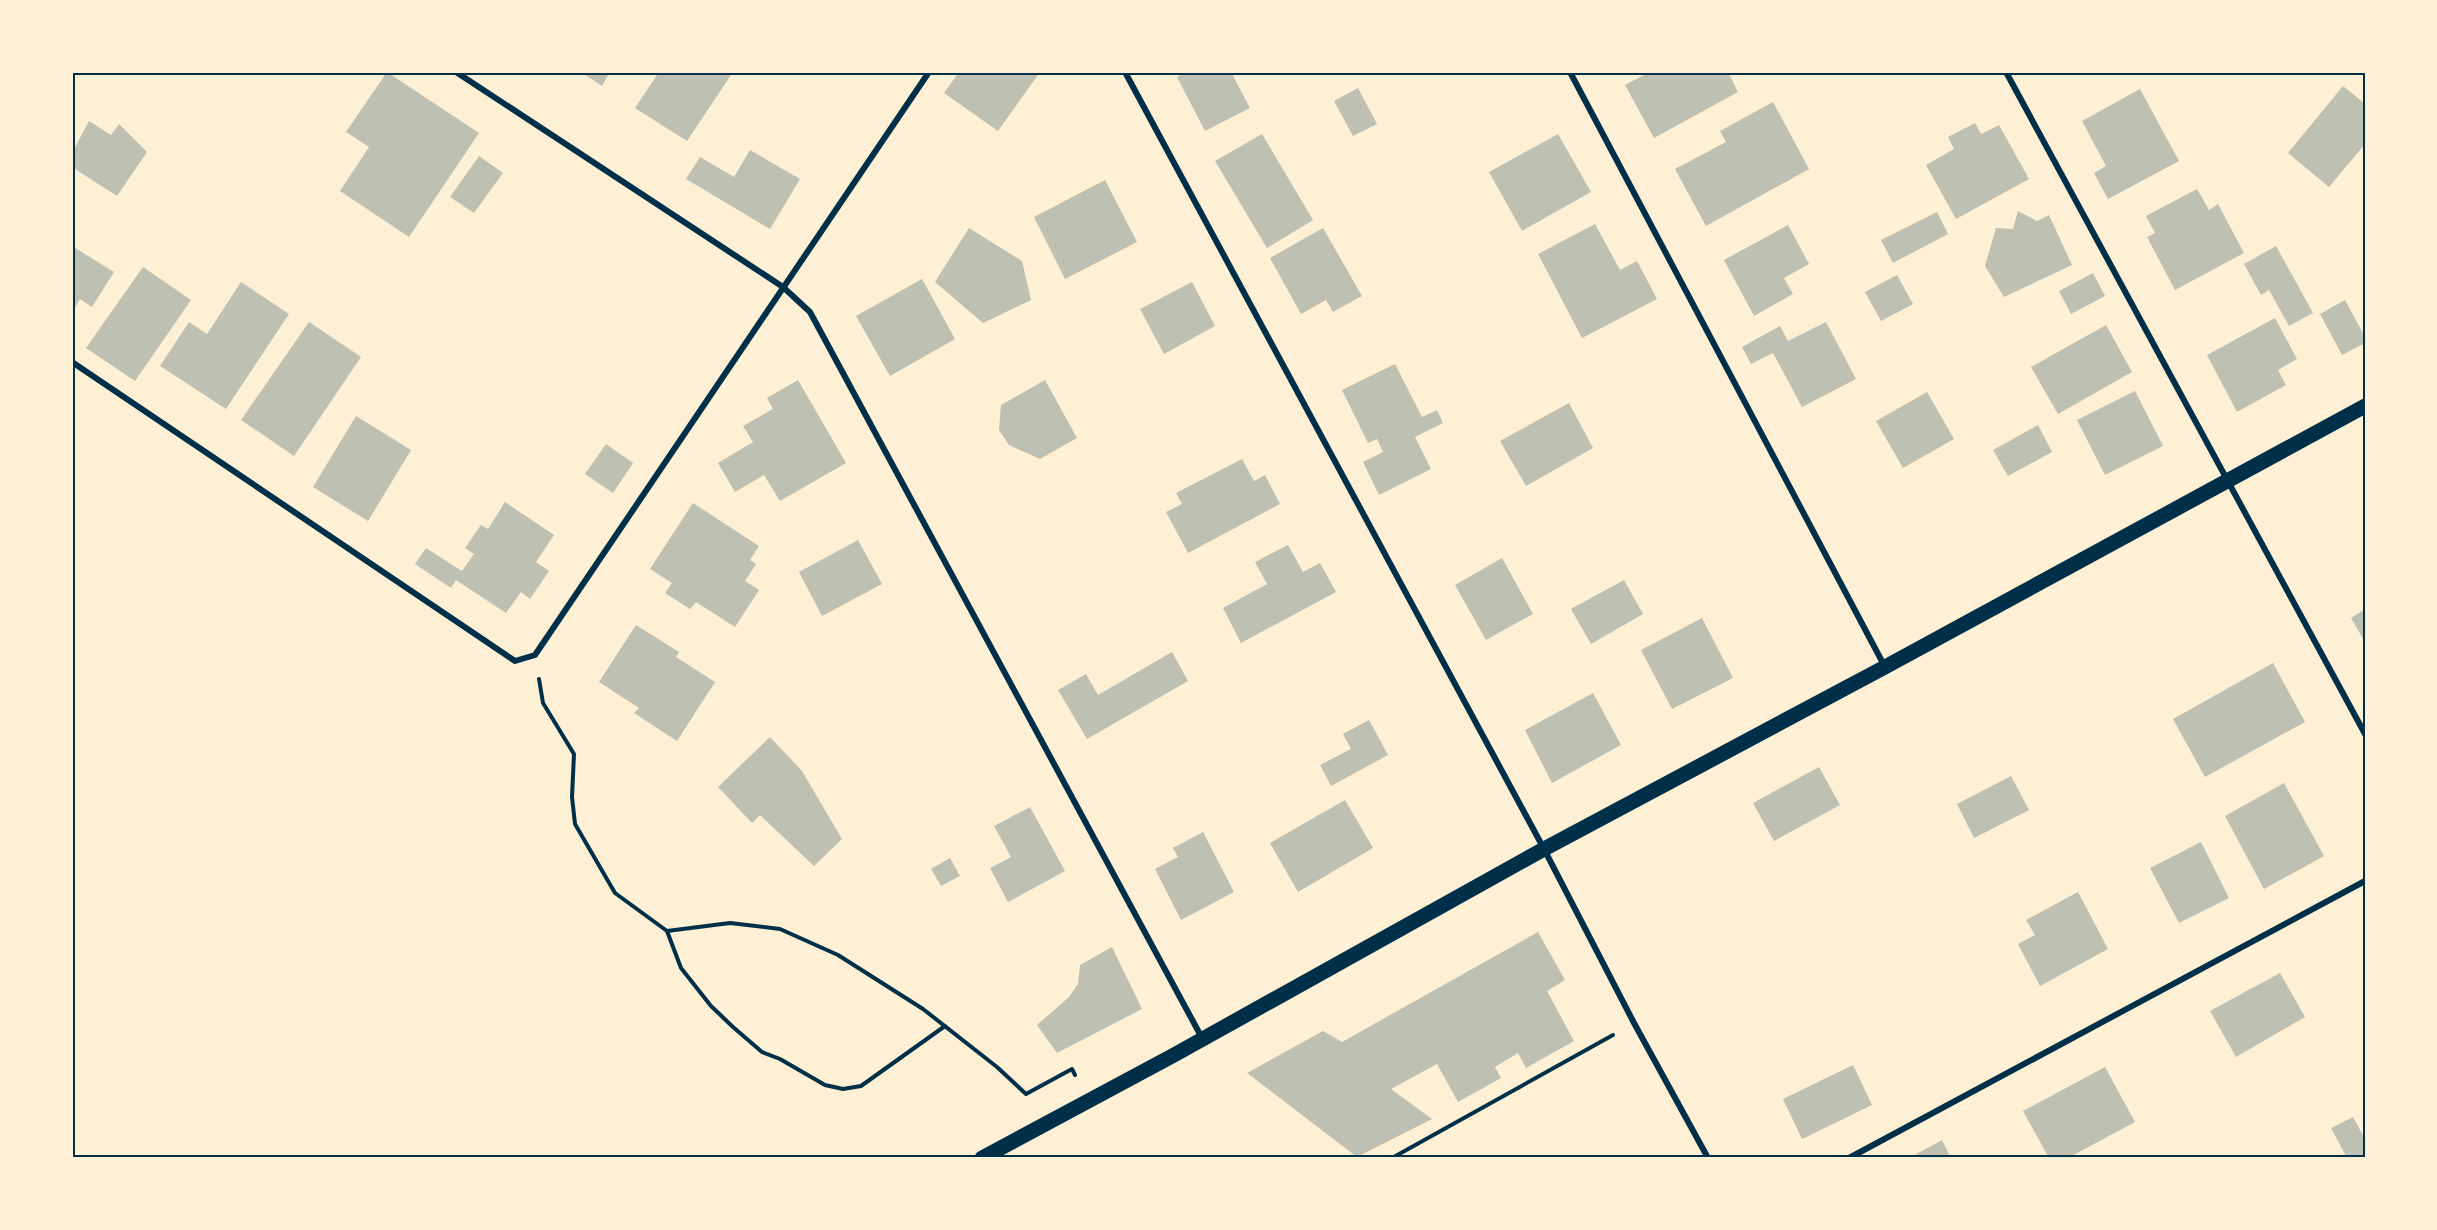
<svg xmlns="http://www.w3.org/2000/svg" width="2437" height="1230" font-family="'Golos Text',sans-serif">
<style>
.building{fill:#bec0b2}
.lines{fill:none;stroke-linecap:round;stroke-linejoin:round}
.path{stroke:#003049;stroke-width:4}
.minor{stroke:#003049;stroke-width:6}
.primary{stroke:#003049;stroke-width:15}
.neatline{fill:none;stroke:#003049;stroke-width:2}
</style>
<rect width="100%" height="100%" fill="#fdf0d5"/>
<g class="building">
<path d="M387,72L479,133L409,237L340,191L369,147L346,132Z"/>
<path d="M581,72H610L602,86Z"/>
<path d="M659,72H733L687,141L635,108Z"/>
<path d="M959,72H1040L998,131L944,93Z"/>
<path d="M1186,72H1231L1250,108L1205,131L1177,77Z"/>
<path d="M1650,72H1728L1738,92L1654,138L1625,85Z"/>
<path d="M2343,86L2365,104V144L2329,187L2288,153Z"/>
<path d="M1358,88L1377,124L1353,136L1334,101Z"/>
<path d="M2140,89L2179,161L2108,199L2094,173L2106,166L2082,121Z"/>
<path d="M1773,102L1809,169L1706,226L1675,169L1726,142L1720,131Z"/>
<path d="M89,121L111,135L119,124L147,152L117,196L72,167V153Z"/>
<path d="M1975,123L1981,134L1999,125L2029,179L1956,219L1926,165L1954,149L1948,137Z"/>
<path d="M1262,134L1313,220L1267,248L1215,161Z"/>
<path d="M1558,134L1591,192L1522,231L1489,172Z"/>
<path d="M750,150L800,179L770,229L686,179L700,157L734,177Z"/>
<path d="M479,156L503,173L474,213L450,197Z"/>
<path d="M1105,180L1137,242L1065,279L1034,217Z"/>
<path d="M2197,189L2209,210L2218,204L2244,253L2175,290L2147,237L2155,233L2146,216Z"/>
<path d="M2018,211L2037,221L2049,215L2072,265L2004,297L1985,266L1996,228L2013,229Z"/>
<path d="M1937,212L1948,234L1893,263L1881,240Z"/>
<path d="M1595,224L1620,270L1637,261L1657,299L1582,338L1538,254Z"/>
<path d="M1788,225L1809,264L1784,278L1793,294L1754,316L1724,260Z"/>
<path d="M969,228L1022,261L1031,300L983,323L935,282Z"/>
<path d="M1323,228L1362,296L1333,312L1326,300L1301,314L1270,258Z"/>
<path d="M72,246L114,272L92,307L80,299L72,312Z"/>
<path d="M2276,246L2313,313L2289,326L2269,290L2261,295L2244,264Z"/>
<path d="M143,267L191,300L135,381L86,348Z"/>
<path d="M2093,273L2105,296L2071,314L2059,291Z"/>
<path d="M1897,275L1913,304L1881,321L1865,292Z"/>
<path d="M922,279L955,339L890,376L856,316Z"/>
<path d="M241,282L289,314L226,409L160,366L189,322L207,334Z"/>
<path d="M1192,282L1215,326L1164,354L1140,309Z"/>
<path d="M2345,300L2365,337V343L2342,355L2320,314Z"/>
<path d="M2275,318L2297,359L2278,370L2286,385L2237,412L2207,355Z"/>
<path d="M309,322L361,357L294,456L241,420Z"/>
<path d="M1826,322L1856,379L1802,407L1773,353L1751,364L1742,347L1780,326L1788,341Z"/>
<path d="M2106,325L2132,372L2058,414L2031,367Z"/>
<path d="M1395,364L1422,417L1437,410L1443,423L1415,437L1431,469L1379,495L1363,462L1383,452L1377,439L1368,443L1342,390Z"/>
<path d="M798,380L846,463L780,501L764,475L735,492L718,463L753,442L743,426L773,409L767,398Z"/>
<path d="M1045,380L1077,438L1040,459L1009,445L999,430L1001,405Z"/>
<path d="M2135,391L2163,446L2105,475L2077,420Z"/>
<path d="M1927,392L1954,439L1903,468L1876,421Z"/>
<path d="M1569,403L1593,448L1526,486L1500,441Z"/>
<path d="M356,416L411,450L368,521L313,487Z"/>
<path d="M2038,425L2052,452L2008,476L1993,450Z"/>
<path d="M606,444L633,463L613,493L585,474Z"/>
<path d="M1242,459L1254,481L1265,475L1280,504L1188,553L1166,512L1182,504L1176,493Z"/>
<path d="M505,502L554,535L536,562L549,571L530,599L521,592L506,613L456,580L451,588L415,564L426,548L462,571L474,554L465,548L481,525L488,529Z"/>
<path d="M693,503L759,546L750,560L756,564L745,581L759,590L735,627L696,602L690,609L665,593L672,583L650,569Z"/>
<path d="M858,540L882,584L822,616L799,572Z"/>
<path d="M1288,545L1303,572L1320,563L1336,592L1241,643L1223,608L1267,584L1255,562Z"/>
<path d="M1502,558L1533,614L1486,640L1455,585Z"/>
<path d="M1624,580L1643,614L1591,644L1571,609Z"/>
<path d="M2365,609V642L2351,618Z"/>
<path d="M1702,618L1733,678L1672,709L1641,650Z"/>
<path d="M636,625L679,652L676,657L715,682L677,741L634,713L639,708L599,682Z"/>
<path d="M1172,652L1188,681L1087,739L1058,690L1086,674L1098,695Z"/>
<path d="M2273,663L2305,722L2205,777L2173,719Z"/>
<path d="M1593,693L1621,745L1552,783L1525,730Z"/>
<path d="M1369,720L1388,755L1331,786L1320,765L1351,749L1343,734Z"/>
<path d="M770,737L802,771L842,839L814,866L760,815L752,823L718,787Z"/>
<path d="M1819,767L1840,805L1774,841L1753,803Z"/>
<path d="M2011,776L2029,810L1974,838L1957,804Z"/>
<path d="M2284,783L2324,856L2264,889L2225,816Z"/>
<path d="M1345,800L1373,848L1298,892L1270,843Z"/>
<path d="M1030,807L1065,871L1008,902L990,868L1011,857L994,826Z"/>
<path d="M1203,832L1234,892L1181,920L1155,869L1178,857L1173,848Z"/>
<path d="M2201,842L2229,898L2179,923L2150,868Z"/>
<path d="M950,858L960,876L941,886L931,869Z"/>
<path d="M2078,892L2108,949L2040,986L2018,944L2035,935L2026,920Z"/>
<path d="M1538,932L1565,980L1547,991L1574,1041L1526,1068L1518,1053L1495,1067L1501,1078L1458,1102L1437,1064L1391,1089L1432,1119L1357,1157L1247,1073L1323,1031L1342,1042Z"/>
<path d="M1112,947L1142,1009L1057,1053L1037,1025L1069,997L1078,984L1080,965Z"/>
<path d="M2280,973L2305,1017L2236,1057L2210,1011Z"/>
<path d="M1853,1065L1872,1105L1802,1139L1783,1099Z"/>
<path d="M2105,1067L2135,1122L2068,1158H2049L2023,1111Z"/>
<path d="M2353,1117L2365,1139V1158H2347L2331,1128Z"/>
<path d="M1942,1140L1951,1158H1909Z"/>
</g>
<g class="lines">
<g class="path">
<path d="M539,679L543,703L574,754L572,797L575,824L615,893L667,931L730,923L780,929L838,955L923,1009L997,1067L1026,1094L1072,1069L1075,1075"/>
<path d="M667,931L681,968L711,1006L733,1027L762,1052L780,1059L825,1085L843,1089L861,1086L945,1026"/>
<path d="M1392,1158L1613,1035"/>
</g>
<g class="minor">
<path d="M456,72L783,287L810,312L1202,1038"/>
<path d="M1125,72L1544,849L1634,1023L1708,1158"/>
<path d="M1570,72L1885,667"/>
<path d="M2006,72L2365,734"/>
<path d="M72,362L515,661L535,655L929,72"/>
<path d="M1849,1158L2365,881"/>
</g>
<path class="primary" d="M982,1158L1174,1055L1544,849L1885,667L2365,406"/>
</g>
<rect width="2437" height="1230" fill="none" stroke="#fdf0d5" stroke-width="147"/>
<rect x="74" y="74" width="2290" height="1082" class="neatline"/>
</svg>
